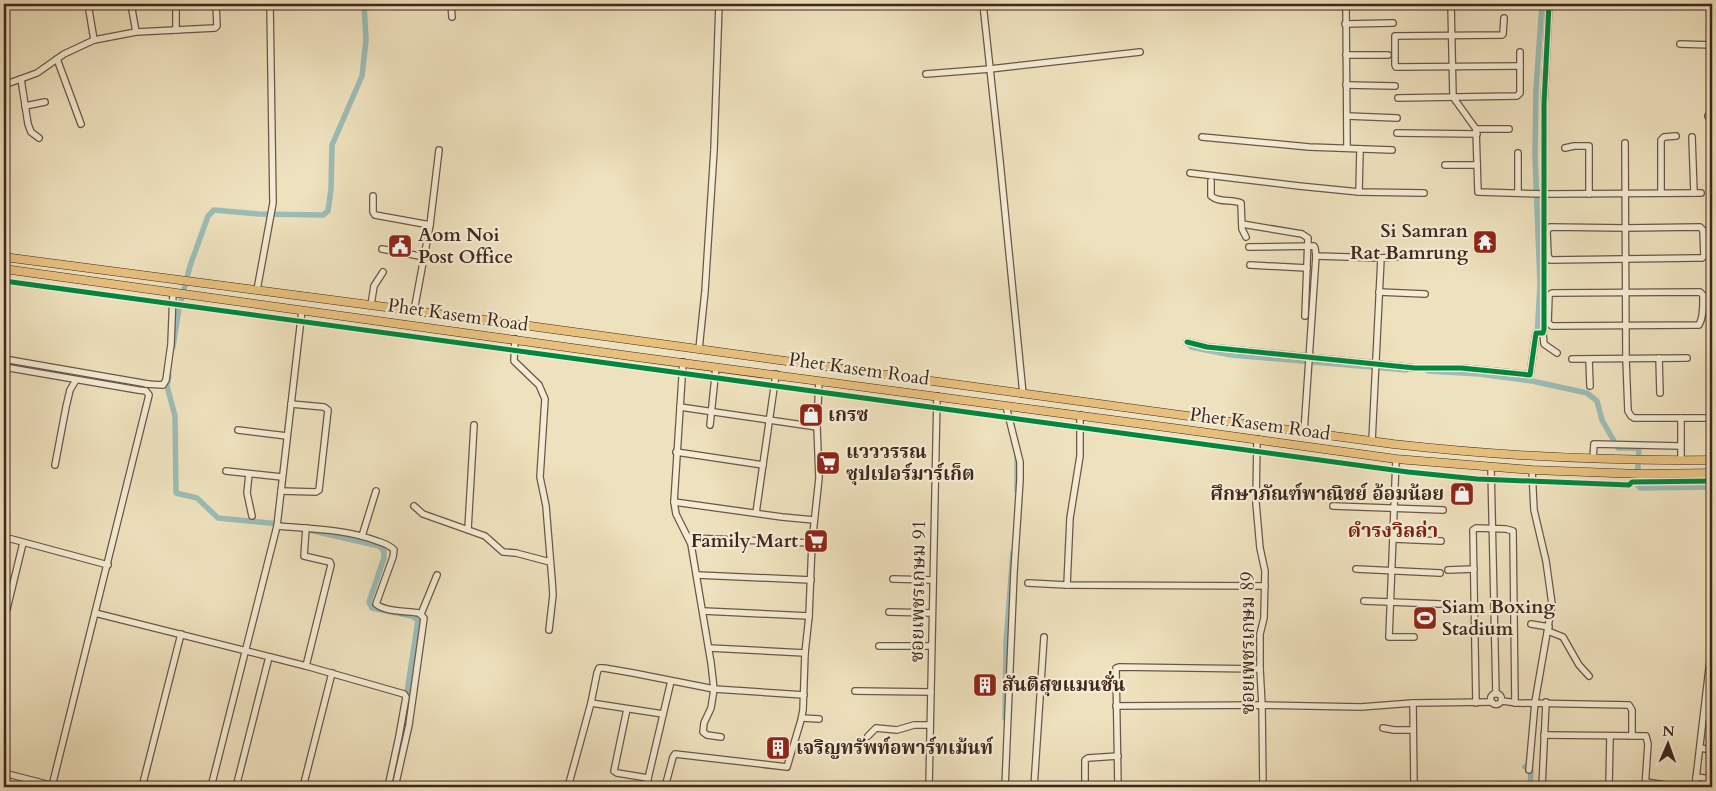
<svg xmlns="http://www.w3.org/2000/svg" width="1716" height="791" font-family="Cardo,'Noto Serif Thai',serif">
<style>
.lines{fill:none;stroke-linecap:round;stroke-linejoin:round}
.canal{stroke:#9bbcb7;stroke-width:5.5}
.minor-casing{stroke:#6b5646;stroke-width:8}
.major-casing{stroke:#3f271e;stroke-width:9}
.minor{stroke:#f4ecd4;stroke-width:5.5}
.major{stroke:#e7c07e;stroke-width:8}
.cycleway-casing{stroke:#f4ecd4;stroke-width:8}
.cycleway{stroke:#00873e;stroke-width:5}
.labels{text-anchor:middle;dominant-baseline:central;stroke-width:4.5;stroke-linejoin:round;paint-order:stroke}
.poi-label{font-size:19px;font-weight:bold;fill:#3f271e;stroke:#f4ecd4;text-anchor:start}
.street-label{font-size:19px;fill:#3f271e;stroke:#f4ecd4}
.neighbourhood-label{font-size:20px;font-weight:bold;fill:#7a1f14;stroke:#f4ecd4}
</style>
<rect width="100%" height="100%" fill="#eee1bd"/>
<filter id="stains"><feTurbulence type="fractalNoise" baseFrequency=".004" numOctaves="4"/><feColorMatrix values="0 0 0 0 .2 0 0 0 0 .09 0 0 0 0 .02 0 0 0 .5 -.17"/></filter>
<radialGradient id="worn" r=".72"><stop offset=".6" stop-color="#630" stop-opacity="0"/><stop offset="1" stop-color="#630" stop-opacity=".3"/></radialGradient>
<g class="lines">
<g class="canal">
<path d="M1537,337L1540,285L1535,154L1536,89L1542,4"/>
<path d="M173,347L179,308L190,266L208,216L214,210L259,214L323,215L328,211L331,189L332,145L362,76L366,40L364,4"/>
<path d="M1191,347L1231,355L1406,370"/>
<path d="M4,362L113,381"/>
<path d="M1428,371L1479,374L1532,381L1587,393L1597,401L1602,420L1618,448H1639L1637,484L1640,488L1712,487"/>
<path d="M169,376L167,386L175,416L176,493L197,498L218,518L280,524"/>
<path d="M1017,491V455"/>
<path d="M309,530L379,546L384,551V558L369,602L372,608L412,616L418,620L406,699"/>
<path d="M1005,718L1006,642L1013,552"/>
<path d="M1525,767L1531,771L1530,787"/>
</g>
<defs>
<g id="minor">
<path d="M88,4L94,40"/>
<path d="M131,4L136,32"/>
<path d="M176,4V30"/>
<path d="M451,4L452,17"/>
<path d="M983,4L1000,161L1023,394"/>
<path d="M1346,4L1347,148"/>
<path d="M1396,4L1398,6L1504,5"/>
<path d="M1451,4L1453,97L1476,129L1478,192L1544,194L1701,193"/>
<path d="M1504,18L1503,34L1502,35L1395,36V65L1396,67L1520,66"/>
<path d="M1345,24L1393,23"/>
<path d="M1680,44L1712,45"/>
<path d="M1346,55H1388"/>
<path d="M57,59L81,124"/>
<path d="M926,74L990,69L1140,52"/>
<path d="M21,79L28,124L31,132L39,138"/>
<path d="M4,85L37,73L64,54L94,40L136,32L215,28L217,26L216,4"/>
<path d="M1346,85L1395,86"/>
<path d="M1398,98L1517,96L1520,93V52"/>
<path d="M25,106L45,102"/>
<path d="M1347,116L1397,118"/>
<path d="M1708,116H1712"/>
<path d="M1476,129H1509"/>
<path d="M1397,133L1477,134"/>
<path d="M1202,137L1309,147L1392,150"/>
<path d="M1692,137L1694,193"/>
<path d="M1625,143L1626,359L1628,411L1631,416L1634,418H1681V460"/>
<path d="M1565,148L1574,146H1589V194"/>
<path d="M1518,153V193"/>
<path d="M1445,165H1477"/>
<path d="M1190,173L1299,186L1359,192L1424,193"/>
<path d="M1211,181V196C1219,203 1231,199 1241,203L1242,229L1246,237"/>
<path d="M1359,192L1360,149"/>
<path d="M1661,193V140L1664,137L1676,136"/>
<path d="M373,196V212L375,215L430,225"/>
<path d="M1242,224L1302,234L1308,238L1305,316"/>
<path d="M1550,227L1625,228L1700,227L1703,230L1704,256L1702,258H1696L1550,260L1548,255L1547,231Z"/>
<path d="M1249,247L1314,246L1315,248L1316,256L1381,258L1418,255"/>
<path d="M382,249L425,257"/>
<path d="M1250,265L1307,268"/>
<path d="M257,290L273,203L270,4"/>
<path d="M1379,292L1425,294"/>
<path d="M1700,292L1703,295C1703,305 1704,316 1699,325L1552,326L1548,323L1549,295L1552,293Z"/>
<path d="M371,305L374,286L383,272"/>
<path d="M414,311L430,225L439,150"/>
<path d="M1543,333L1544,344L1557,353"/>
<path d="M515,339L514,361L539,385L545,399L540,477L546,506L552,580L553,595L549,630"/>
<path d="M1187,342L1207,347L1415,368H1461L1530,375L1536,333H1543L1544,329V104L1549,4"/>
<path d="M699,349L705,291L714,150L719,4"/>
<path d="M1659,358L1660,393"/>
<path d="M4,359L148,384"/>
<path d="M1572,359L1687,358"/>
<path d="M1589,359L1590,386"/>
<path d="M683,362L674,502L676,514L691,544L711,663L714,689L711,708L704,723L703,732L707,735L721,737"/>
<path d="M4,367L138,390L146,391L149,395L52,786"/>
<path d="M146,384L163,385L166,380L171,344L173,293"/>
<path d="M680,407L817,427"/>
<path d="M1681,418H1712"/>
<path d="M710,425L716,367"/>
<path d="M238,430L287,436"/>
<path d="M1304,432L1316,256"/>
<path d="M1257,439L1256,503L1260,548L1265,571L1264,618L1260,634V669L1262,705L1263,787"/>
<path d="M1372,441L1381,258"/>
<path d="M676,452L763,465"/>
<path d="M1396,459L1389,637H1414"/>
<path d="M1593,459L1594,444L1680,446"/>
<path d="M55,465L66,407L70,390L76,380"/>
<path d="M1491,468L1496,694"/>
<path d="M226,471L282,477"/>
<path d="M249,474L247,493L252,516"/>
<path d="M281,491L316,492L319,490L328,410L324,407L291,404"/>
<path d="M674,502L782,517L814,520"/>
<path d="M414,506L423,514L485,536L503,552L516,553L550,562"/>
<path d="M1333,506L1443,510"/>
<path d="M756,513L776,374"/>
<path d="M277,526C311,529 345,529 377,541C383,543 390,545 394,550L393,557L376,604C385,612 407,611 419,613L424,618L409,725L395,787"/>
<path d="M306,528L304,556L330,562L331,565L306,666"/>
<path d="M468,529L474,425"/>
<path d="M362,536L376,491"/>
<path d="M4,537L108,565"/>
<path d="M690,538L812,543"/>
<path d="M1393,539L1441,541"/>
<path d="M1356,569L1440,573"/>
<path d="M1448,570L1474,569"/>
<path d="M697,575L811,580"/>
<path d="M893,579L933,580"/>
<path d="M1028,583L1067,585L1265,586"/>
<path d="M1067,585L1070,518L1080,456V415"/>
<path d="M1364,601L1440,604"/>
<path d="M703,611L809,616"/>
<path d="M889,612L932,613"/>
<path d="M95,613L306,666L404,694L406,697L399,736L388,787"/>
<path d="M421,614L437,575"/>
<path d="M4,621L23,543"/>
<path d="M1531,624L1549,627"/>
<path d="M1548,631L1563,637L1579,665L1589,676"/>
<path d="M879,646H931"/>
<path d="M709,648L805,653"/>
<path d="M855,691L931,692"/>
<circle cx="1496" cy="699" r="5.5"/>
<path d="M1502,701L1518,703L1629,705L1632,710V736"/>
<path d="M591,703L663,714"/>
<path d="M1413,703L1414,787"/>
<path d="M1476,703L1473,530L1476,528L1506,529L1513,531L1515,703"/>
<path d="M1116,706L1262,705L1361,707L1413,703L1492,702"/>
<path d="M627,709L614,771L617,773L648,778"/>
<path d="M802,718L819,719"/>
<path d="M1383,728L1394,730H1413"/>
<path d="M1544,735L1646,736L1648,744L1645,787"/>
<path d="M868,736L876,728L897,730L914,725H930"/>
<path d="M1700,748L1712,750"/>
<path d="M1529,770L1535,702L1552,604L1546,561L1534,510L1532,470"/>
<path d="M4,773L58,787"/>
<path d="M1696,777L1712,779"/>
<path d="M1646,782L1679,787"/>
<path d="M142,787L181,634"/>
<path d="M211,787L277,526L302,310"/>
<path d="M236,787L269,657"/>
<path d="M303,787L332,673"/>
<path d="M568,787L591,703L597,673L599,668H604L633,673L714,689L804,695"/>
<path d="M646,787L671,681"/>
<path d="M665,787L673,757L675,754L787,767L801,720L803,710L805,653L809,616L812,543L819,478L817,427L819,381"/>
<path d="M929,787L937,396"/>
<path d="M1005,787L1014,572L1020,480V462L1006,406"/>
<path d="M1034,787L1044,637"/>
<path d="M1085,787V760L1088,758L1118,756"/>
<path d="M1118,787L1116,668L1119,667L1260,669"/>
<path d="M1542,787L1546,702"/>
<path d="M1609,787L1610,736"/>
<path d="M1695,787L1712,643"/>
</g>
<g id="major">
<path d="M4,257L530,326L1393,444C1499,456 1606,461 1712,460"/>
<path d="M4,269L637,357L1180,429L1396,459L1532,470L1641,474L1712,473"/>
</g>
</defs>
<use href="#minor" class="minor-casing"/>
<use href="#major" class="major-casing"/>
<use href="#minor" class="minor"/>
<use href="#major" class="major"/>
<defs>
<g id="cycleway">
<path d="M4,281L1408,472L1477,479L1629,485L1632,482L1712,481"/>
<path d="M1187,342L1207,347L1415,368H1461L1530,375L1536,333H1543L1544,329V104L1549,4"/>
</g>
</defs>
<use href="#cycleway" class="cycleway-casing"/>
<use href="#cycleway" class="cycleway"/>
</g>
<defs>
<symbol id="temple-square" viewBox="-11 -11 22 22"><rect x="-9" y="-9" width="18" height="18" rx="4" fill="#8f2418" stroke="#f4ecd4"/><path d="M0-6L5-2H3V0L6.5 2.5H4V6H1.5V3h-3V6H-4V2.5H-6.5L-3 0V-2H-5Z" fill="#fff"/></symbol>
<symbol id="civic-square" viewBox="-11 -11 22 22"><rect x="-9" y="-9" width="18" height="18" rx="4" fill="#8f2418" stroke="#f4ecd4"/><path d="M-.6-6.5H3V-4.5H.6V-3L4-1V1h2V6H-6V1h2V-1L-.6-3ZM-1.2 2.5V6h2.4V2.5Z" fill="#fff"/></symbol>
<symbol id="shop-square" viewBox="-11 -11 22 22"><rect x="-9" y="-9" width="18" height="18" rx="4" fill="#8f2418" stroke="#f4ecd4"/><path d="M-5-2.5h2.3a2.7 3.5 0 0 1 5.4 0H5L5.5 6h-11ZM-1.5-2.5h3a1.5 2.3 0 0 0-3 0Z" fill="#fff"/></symbol>
<symbol id="supermarket-square" viewBox="-11 -11 22 22"><rect x="-9" y="-9" width="18" height="18" rx="4" fill="#8f2418" stroke="#f4ecd4"/><path d="M-6-5.5h2.5l.6 2H6L4.5 2H-2.5L-4.4-4H-6ZM-1.5 3.2a1.3 1.3 0 1 0 .1 0ZM3 3.2a1.3 1.3 0 1 0 .1 0Z" fill="#fff"/></symbol>
<symbol id="stadium-square" viewBox="-11 -11 22 22"><rect x="-9" y="-9" width="18" height="18" rx="4" fill="#8f2418" stroke="#f4ecd4"/><path d="M0-5a6.5 5 0 1 0 0 10a6.5 5 0 1 0 0-10ZM-3.5-1.8h7v3.6h-7Z" fill="#fff"/></symbol>
<symbol id="building-square" viewBox="-11 -11 22 22"><rect x="-9" y="-9" width="18" height="18" rx="4" fill="#8f2418" stroke="#f4ecd4"/><path d="M-4-6H4V6H1V3H-1V6H-4ZM-2.5-4.3h1.7v1.8h-1.7ZM.8-4.3h1.7v1.8H.8ZM-2.5-1h1.7V.8h-1.7ZM.8-1h1.7V.8H.8Z" fill="#fff"/></symbol>
</defs>
<g fill-rule="evenodd">
<use href="#temple-square" x="1471" y="228" width="28" height="28"/>
<use href="#civic-square" x="386" y="232" width="28" height="28"/>
<use href="#shop-square" x="797" y="401" width="28" height="28"/>
<use href="#supermarket-square" x="814" y="449" width="28" height="28"/>
<use href="#shop-square" x="1448" y="480" width="28" height="28"/>
<use href="#supermarket-square" x="802" y="527" width="28" height="28"/>
<use href="#stadium-square" x="1411" y="604" width="28" height="28"/>
<use href="#building-square" x="971" y="671" width="28" height="28"/>
<use href="#building-square" x="764" y="734" width="28" height="28"/>
</g>
<g class="labels">
<g class="poi-label">
<text x="1468" y="231" text-anchor="end">Si Samran<tspan x="1468" dy="22">Rat Bamrung</tspan></text>
<text x="418" y="235">Aom Noi<tspan x="418" dy="22">Post Office</tspan></text>
<text x="828" y="415">เกรซ</text>
<text x="846" y="452">แวววรรณ<tspan x="846" dy="22">ซุปเปอร์มาร์เก็ต</tspan></text>
<text x="1444" y="494" text-anchor="end">ศึกษาภัณฑ์พาณิชย์ อ้อมน้อย</text>
<text x="798" y="541" text-anchor="end">Family Mart</text>
<text x="1442" y="607">Siam Boxing<tspan x="1442" dy="22">Stadium</tspan></text>
<text x="1002" y="685">สันติสุขแมนชั่น</text>
<text x="796" y="748">เจริญทรัพท์อพาร์ทเม้นท์</text>
</g>
<g class="street-label">
<text transform="translate(458 315) rotate(8)">Phet Kasem Road</text>
<text transform="translate(859 369) rotate(8)">Phet Kasem Road</text>
<text transform="translate(1260 424) rotate(8)">Phet Kasem Road</text>
<text transform="translate(918 591) rotate(-89)">ซอยเพชรเกษม 91</text>
<text transform="translate(1248 643) rotate(-90)">ซอยเพชรเกษม 89</text>
</g>
<g class="neighbourhood-label">
<text x="1393" y="530">ดำรงวิลล่า</text>
</g>
</g>
<rect width="1716" height="791" fill="none" stroke="#eee1bd" stroke-width="20"/>
<rect x="5" y="5" width="1706" height="781" fill="none" stroke="#3f271e" stroke-width="2.5"/>
<rect x="10" y="10" width="1696" height="771" fill="none" stroke="#3f271e"/>
<g transform="translate(1668 744) rotate(2)" stroke="#f4ecd4" stroke-width="4" paint-order="stroke">
<path d="M0-4L9 19L0 12L-9 19Z" fill="#3f271e"/>
<text y="-8" font-size="14" font-weight="bold" text-anchor="middle" fill="#3f271e">N</text>
</g>
<rect width="100%" height="100%" filter="url(#stains)"/>
<rect width="100%" height="100%" fill="url(#worn)"/>
</svg>
